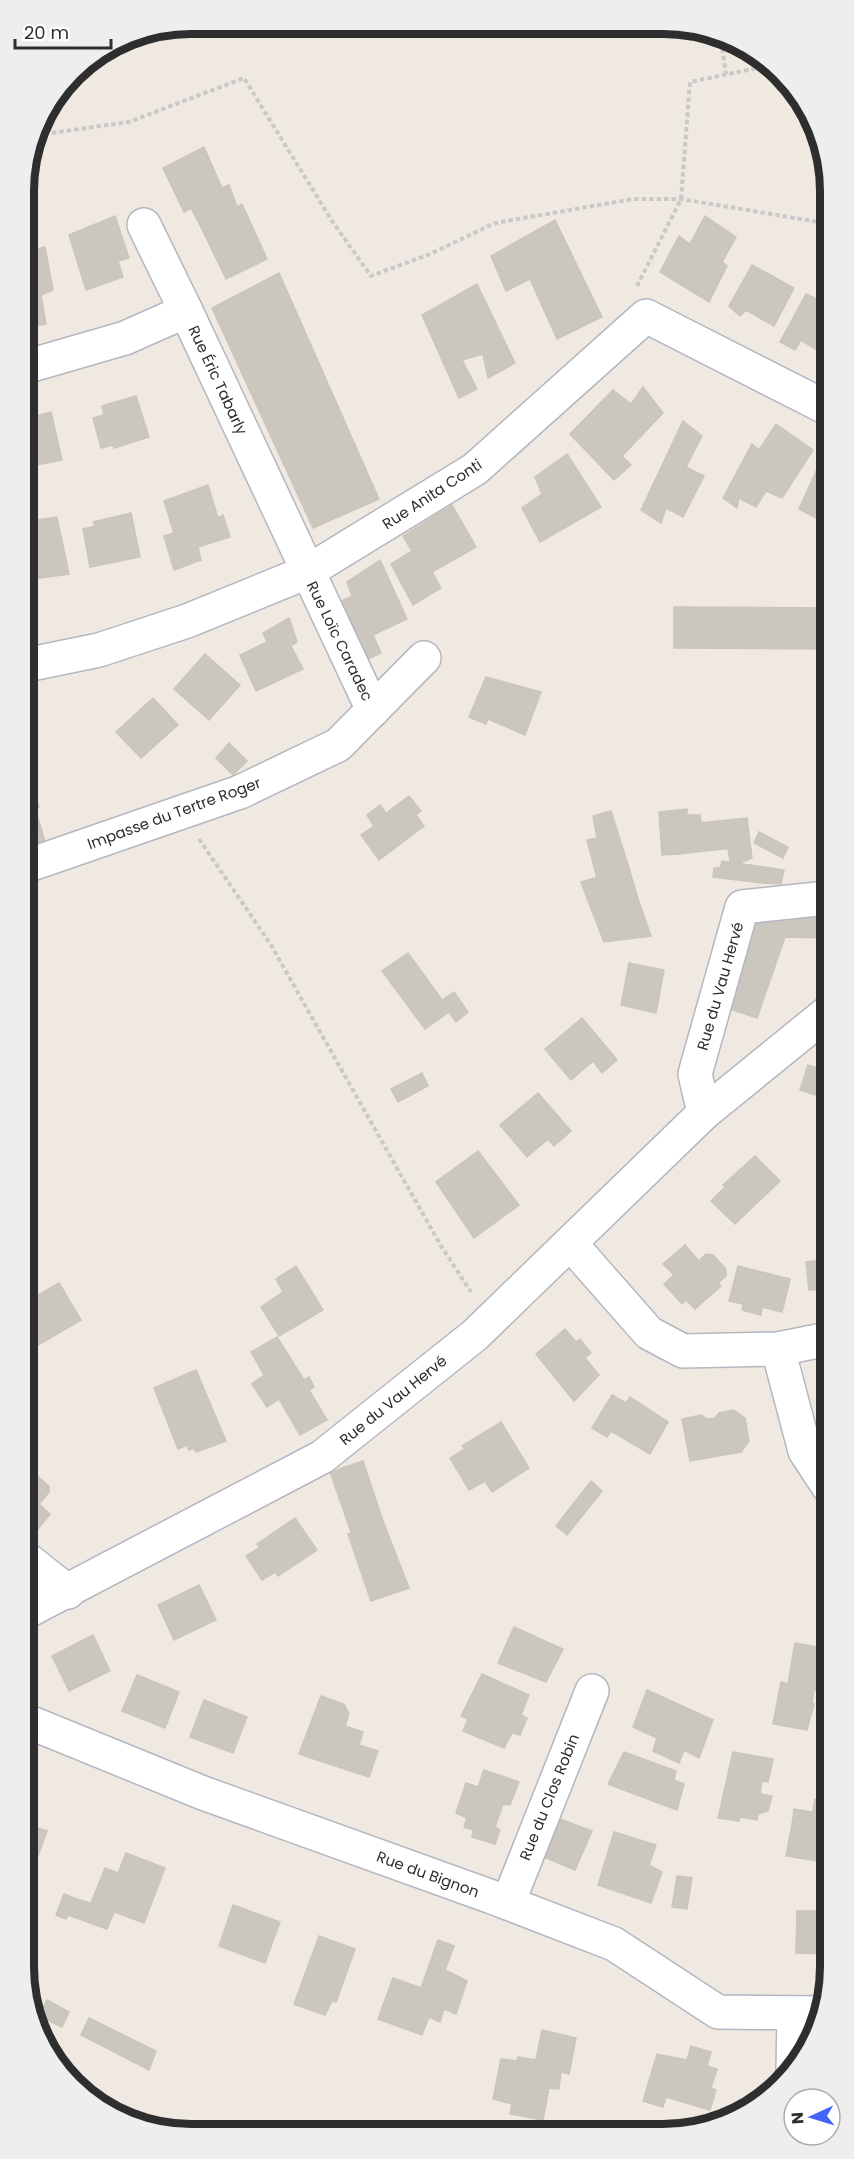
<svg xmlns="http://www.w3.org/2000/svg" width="854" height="2159" font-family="Poppins,sans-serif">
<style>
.building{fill:#cbc7bf;stroke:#cbc5ba;stroke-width:1.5}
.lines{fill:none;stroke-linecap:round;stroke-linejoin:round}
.minor-casing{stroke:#b4b7c1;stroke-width:36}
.path{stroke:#c9c9c9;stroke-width:4;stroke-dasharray:4.5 3;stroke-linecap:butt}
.minor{stroke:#fff;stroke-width:33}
.labels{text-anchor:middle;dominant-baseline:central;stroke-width:6;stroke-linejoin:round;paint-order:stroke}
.street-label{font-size:15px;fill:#2e2e2e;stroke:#fff}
.rim{fill:none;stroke:#2e2e2e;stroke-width:8}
</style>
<rect width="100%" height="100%" fill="#efe9e1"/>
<g class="building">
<path d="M204,147L222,188L229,185L237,207L201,227L191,208L184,212L163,168Z"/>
<path d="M242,204L267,259L226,279L201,227Z"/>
<path d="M115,216L129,258L118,261L123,277L86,290L69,235Z"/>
<path d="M705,216L736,237L722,262L727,266L709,302L660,272L679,236L690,244Z"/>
<path d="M555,220L602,317L557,339L530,279L506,291L491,256Z"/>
<path d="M45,247L53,290L41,295L46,324L29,327L25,312V252Z"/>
<path d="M752,265L794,288L774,326L746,310L740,316L729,306Z"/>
<path d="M279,273L379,499L313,528L212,308Z"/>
<path d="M477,284L515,363L488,378L483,354L462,360L477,389L459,398L422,315Z"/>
<path d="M806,294L825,303V355L801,340L795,350L780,342Z"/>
<path d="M643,387L663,413L622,456L631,465L614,480L570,434L613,390L631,404Z"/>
<path d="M136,396L149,437L114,448L113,445L101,448L93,418L104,415L102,406Z"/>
<path d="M51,412L62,460L25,467V419Z"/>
<path d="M683,421L702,436L686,467L704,476L683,517L666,508L661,523L641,510Z"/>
<path d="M776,424L813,450L782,498L766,491L756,507L739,498L737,508L723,498L752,444L759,450Z"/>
<path d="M567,454L601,507L540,542L522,508L542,494L535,477Z"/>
<path d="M818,467L825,471V523L799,509Z"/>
<path d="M208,485L218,518L223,515L230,537L198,547L201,560L174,570L164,536L174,533L164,501Z"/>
<path d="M452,505L476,547L432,572L441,588L413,605L391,564L412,551L403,536Z"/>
<path d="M131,513L140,557L90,567L83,529L95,526L93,522Z"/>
<path d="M57,517L69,574L26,580L25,522Z"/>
<path d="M380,560L407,619L373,635L381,653L366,660L337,603L352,596L347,582Z"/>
<path d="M674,607L826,608V649L674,648Z"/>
<path d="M289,618L297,642L291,646L303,669L256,691L240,655L267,642L263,633Z"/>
<path d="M205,654L240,685L209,720L174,689Z"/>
<path d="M486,677L541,692L525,735L488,719L486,724L469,717Z"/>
<path d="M153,698L178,725L141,758L116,732Z"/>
<path d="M229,743L247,761L233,775L216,758Z"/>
<path d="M26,753L37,790L31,792V795H35L39,807L35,808L40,825L26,830Z"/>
<path d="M409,796L421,811L416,815L424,826L379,860L361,835L374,826L367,815L380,805L386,813Z"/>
<path d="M687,809V815H700L701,823L660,827L659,812Z"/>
<path d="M611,811L629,868L597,878L587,840L597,838L593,816Z"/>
<path d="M747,818L752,858L740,863L730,862L728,849H722L719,821Z"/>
<path d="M719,821L722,849L679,854L676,825Z"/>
<path d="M40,825L45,841L37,845L26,834V830Z"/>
<path d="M676,825L679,854L662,855L660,827Z"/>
<path d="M759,832L788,847L783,858L754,843Z"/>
<path d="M722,861L764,867L762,883L713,877L714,868H720Z"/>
<path d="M764,867L784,870L781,884L762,883Z"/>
<path d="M629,868L638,899L592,911L581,882Z"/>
<path d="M638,899L651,936L604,942L592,911Z"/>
<path d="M823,913L824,938L785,937L757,1018L727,1008L756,920Z"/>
<path d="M408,953L442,1000L454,992L468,1012L456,1022L449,1012L425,1029L382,971Z"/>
<path d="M629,963L664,970L656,1013L621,1005Z"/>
<path d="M582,1018L617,1060L602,1073L593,1061L571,1080L545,1049Z"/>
<path d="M808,1065L827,1071L825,1098L800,1090Z"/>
<path d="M422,1073L428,1086L398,1102L391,1089Z"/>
<path d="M538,1093L571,1131L554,1146L548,1139L527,1157L500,1125Z"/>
<path d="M478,1151L519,1205L474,1238L436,1182Z"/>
<path d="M755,1156L780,1181L735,1224L711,1201L725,1187L723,1185Z"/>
<path d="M685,1245L699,1261L706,1254L713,1255L726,1269V1276L718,1283L721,1286L695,1309L686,1300L682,1304L664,1284L674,1275L663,1264Z"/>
<path d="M821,1260L825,1289L809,1290L806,1262Z"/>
<path d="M296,1266L323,1310L279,1336L261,1307L283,1292L276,1279Z"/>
<path d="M738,1266L790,1279L782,1312L762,1307L761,1315L742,1310L743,1304L729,1301Z"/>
<path d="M59,1283L81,1320L28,1351V1301Z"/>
<path d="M565,1329L576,1342L580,1339L591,1353L585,1358L599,1375L574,1401L536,1354Z"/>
<path d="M277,1337L304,1380L309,1377L314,1387L309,1390L327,1420L300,1435L279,1399L267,1407L252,1384L264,1375L251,1352Z"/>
<path d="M196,1370L226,1441L196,1452L194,1448L189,1450L187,1445L178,1449L154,1388Z"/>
<path d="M828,1394V1433L817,1397Z"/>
<path d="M612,1395L626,1403L630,1397L668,1422L650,1454L611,1431L607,1437L592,1428Z"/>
<path d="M734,1410L745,1418L749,1441L741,1452L690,1461L682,1419L701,1415L707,1419L715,1418L719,1413Z"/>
<path d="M501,1422L529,1468L492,1492L485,1481L469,1490L450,1458L465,1449L462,1446Z"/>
<path d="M363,1461L383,1521L351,1532L330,1472Z"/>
<path d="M28,1468L49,1486V1492L39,1504L50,1514L38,1529L28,1521Z"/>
<path d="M591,1481L602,1491L567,1535L556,1526Z"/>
<path d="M295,1518L317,1550L278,1576L275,1572L262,1580L246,1556L260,1547L257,1544Z"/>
<path d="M383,1521L409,1588L371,1601L348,1534Z"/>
<path d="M199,1585L216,1620L174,1640L158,1605Z"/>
<path d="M514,1627L563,1649L546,1682L498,1663Z"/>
<path d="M93,1635L110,1671L69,1691L52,1656Z"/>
<path d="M795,1643L829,1649L826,1676H824L821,1691L814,1690L812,1703L814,1704L807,1730L773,1724L781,1682L788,1684Z"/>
<path d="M482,1674L529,1695L521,1715L527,1718L520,1735L512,1733L504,1748L463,1731L468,1719L461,1716Z"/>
<path d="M137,1675L179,1692L165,1728L122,1711Z"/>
<path d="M647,1690L713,1720L699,1758L684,1750L679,1763L653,1751L657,1738L633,1727Z"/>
<path d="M321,1696L344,1704L349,1714L345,1726L363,1732L359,1745L378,1751L369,1777L299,1754Z"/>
<path d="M204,1700L247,1717L233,1753L190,1737Z"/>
<path d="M624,1752L676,1771L674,1780L684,1784L677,1810L608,1784Z"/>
<path d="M733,1752L773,1759L768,1782L762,1781L760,1794L772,1796L768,1811L758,1814L757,1820L740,1817L739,1821L718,1818Z"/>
<path d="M484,1770L519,1782L510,1805L503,1804L495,1827L500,1830L495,1844L472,1837L473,1830L464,1827L467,1818L456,1813L466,1783L478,1787Z"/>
<path d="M815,1799L829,1802V1847L825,1850L823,1862L786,1856L793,1819L811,1822Z"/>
<path d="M794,1809L812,1812L811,1822L793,1819Z"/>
<path d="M552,1816L592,1831L575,1870L537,1854Z"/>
<path d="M29,1825L47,1831L32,1872L29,1871Z"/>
<path d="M614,1832L656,1845L649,1865L662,1872L651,1903L598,1885Z"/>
<path d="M126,1853L165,1868L144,1923L91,1903L105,1868L118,1873Z"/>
<path d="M677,1876L692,1878L687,1909L672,1907Z"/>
<path d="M64,1894L74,1898L66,1919L56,1915Z"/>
<path d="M74,1898L80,1900L74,1917L68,1915Z"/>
<path d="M81,1900L114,1912L107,1929L74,1917Z"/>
<path d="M233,1905L280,1922L265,1963L219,1946Z"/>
<path d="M797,1911H829L830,1954L796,1953Z"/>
<path d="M319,1936L355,1949L336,2002L332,2001L325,2015L294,2004Z"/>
<path d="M438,1940L454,1946L445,1970L467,1981L456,2014L444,2009L440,2022L429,2017L422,2035L378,2019L393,1978L421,1988Z"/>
<path d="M47,2000L69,2012L62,2027L39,2016Z"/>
<path d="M89,2018L156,2051L149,2070L81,2035Z"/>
<path d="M542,2030L576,2038L569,2074L561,2072L559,2089L549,2088L543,2120L510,2114L512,2104L493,2099L501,2059L517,2061L518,2057L536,2060Z"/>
<path d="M691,2046L711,2052L707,2066L717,2069L711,2088L716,2090L710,2110L666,2097L663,2107L643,2101L657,2054L687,2060Z"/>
</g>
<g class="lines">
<defs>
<g id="minor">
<path d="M144,225L186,311"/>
<path d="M25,367L125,338L186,311L373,710"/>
<path d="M26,665L99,650L187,621L307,572L475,469L646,316L825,407"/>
<path d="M26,866L240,792L338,745L424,658"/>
<path d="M704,1113L695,1074L742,907L827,898"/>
<path d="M570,1243L649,1333L683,1351L778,1349L828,1339"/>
<path d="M778,1349L805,1451L828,1486"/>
<path d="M28,1560L68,1592"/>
<path d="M28,1611L322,1457L475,1335L704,1113L827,1013"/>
<path d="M29,1722L203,1793L492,1897L614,1944L718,2012L822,2013"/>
<path d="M508,1903L592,1691"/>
<path d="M793,2071L794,2013"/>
</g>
</defs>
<use href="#minor" class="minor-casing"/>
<g class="path">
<path d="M721,41L726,74"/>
<path d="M37,135L129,122L244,78L332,221L371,276L430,254L495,223L633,199H681L825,223"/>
<path d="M637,286L681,199L690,82L767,66"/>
<path d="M199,839L271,945L441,1246L471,1292"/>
</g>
<use href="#minor" class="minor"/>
</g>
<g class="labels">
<g class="street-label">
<text transform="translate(218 380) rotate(65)">Rue Éric Tabarly</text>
<text transform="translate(432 494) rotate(-33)">Rue Anita Conti</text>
<text transform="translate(340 641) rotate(64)">Rue Loïc Caradec</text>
<text transform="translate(174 813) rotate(-20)">Impasse du Tertre Roger</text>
<text transform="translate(720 986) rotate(-74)">Rue du Vau Hervé</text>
<text transform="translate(393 1400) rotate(-39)">Rue du Vau Hervé</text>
<text transform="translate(549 1797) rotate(-68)">Rue du Clos Robin</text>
<text transform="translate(428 1874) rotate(20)">Rue du Bignon</text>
</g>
</g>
<path d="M0 0H854V2159H0ZM191 34H663A157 157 0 0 1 820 191V1967A157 157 0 0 1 663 2124H191A157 157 0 0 1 34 1967V191A157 157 0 0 1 191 34Z" fill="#eee" fill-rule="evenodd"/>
<path class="rim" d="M191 34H663A157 157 0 0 1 820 191V1967A157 157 0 0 1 663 2124H191A157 157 0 0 1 34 1967V191A157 157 0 0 1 191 34Z"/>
<g transform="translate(812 2117) rotate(266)"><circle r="28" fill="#ffffff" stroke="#ababab" stroke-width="1.5"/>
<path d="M0-4.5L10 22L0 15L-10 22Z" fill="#4264fb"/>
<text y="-9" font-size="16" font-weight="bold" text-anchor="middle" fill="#2e2e2e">N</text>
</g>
<path d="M15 39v9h96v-9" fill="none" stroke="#2e2e2e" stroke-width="3"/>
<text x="24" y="39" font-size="18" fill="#2e2e2e" stroke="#ffffff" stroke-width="4.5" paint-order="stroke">20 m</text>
</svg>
